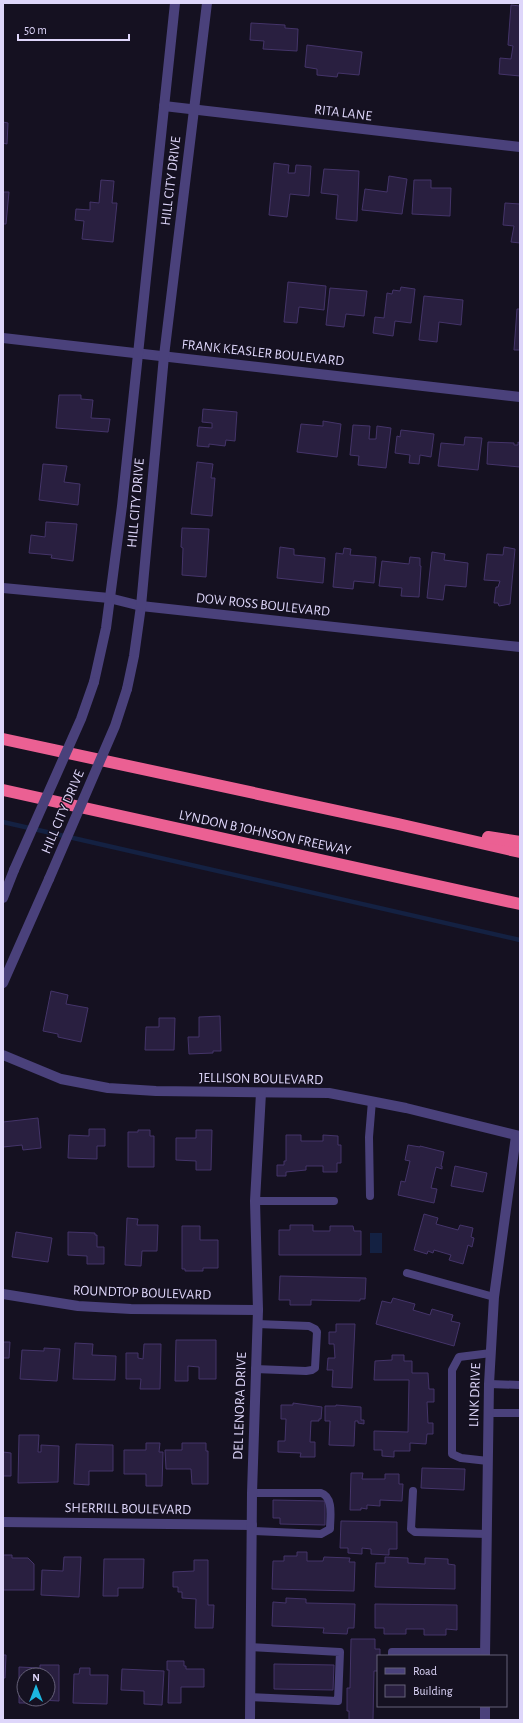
<svg xmlns="http://www.w3.org/2000/svg" width="523" height="1723" font-family="'Alegreya Sans',sans-serif">
<style>
.water{fill:#142142}
.lines{fill:none;stroke-linecap:round;stroke-linejoin:round}
.stream{stroke:#142142;stroke-width:4.5}
.building{fill:#291f40;stroke:#443469;fill-rule:evenodd}
.service{stroke:#4a417b;stroke-width:8}
.minor{stroke:#4a417b;stroke-width:10}
.tertiary{stroke:#4a417b;stroke-width:10}
.motorway{stroke:#eb6093;stroke-width:12}
.tertiary-bridge{stroke:#4a417b;stroke-width:10}
.labels{text-anchor:middle;dominant-baseline:central;stroke-width:3;stroke-linejoin:round;paint-order:stroke}
.street-label{font-size:14px;fill:#ded6fa;stroke:#151121}
</style>
<rect width="100%" height="100%" fill="#151121"/>
<rect class="water" x="370" y="1233" width="12" height="20"/>
<g class="lines">
<path class="stream" d="M3,822L520,940"/>
</g>
<g class="building">
<path d="M511,5L520,6V76L499,74L500,58L511,59L513,46L508,45Z"/>
<path d="M251,23L285,25V28L298,29L297,51L263,49L264,41L250,40Z"/>
<path d="M307,45L362,52L359,75L338,73L337,77L317,75V69L305,67Z"/>
<path d="M3,122L8,123L7,144L3,143Z"/>
<path d="M274,163L289,165L288,173H295L296,165L311,166L309,196L290,194L287,217L269,215Z"/>
<path d="M324,169L359,171L357,221L336,219L338,195L321,193Z"/>
<path d="M389,176L407,179L402,214L362,210L365,189L387,192Z"/>
<path d="M101,180L114,181L112,203H117L113,242L82,239L84,221L75,220L76,209L90,210V202L99,203Z"/>
<path d="M414,180H431V188H451L450,216L412,214Z"/>
<path d="M3,192H9L6,224H3Z"/>
<path d="M505,203L520,204V243L511,242L514,226L503,225Z"/>
<path d="M288,282L326,286L324,310L299,307L297,323L284,322Z"/>
<path d="M401,287L415,289L411,323L395,321L393,336L373,333L375,317L384,318L387,293L392,294L393,290L400,291Z"/>
<path d="M330,288L367,291L364,316L346,314L344,327L326,325Z"/>
<path d="M424,296L463,300L461,325L439,322L437,342L419,340Z"/>
<path d="M517,309H520V350H514Z"/>
<path d="M59,395H81V399L93,400L91,418L110,419L108,432L56,428Z"/>
<path d="M203,409L237,412L235,441L226,440L225,446L209,444V447L197,446L199,427L212,428V423L202,422Z"/>
<path d="M323,421L341,424L337,457L297,452L301,424L323,426Z"/>
<path d="M353,425L370,426L369,439H376L377,426L391,428L386,468L358,465L359,456L350,455Z"/>
<path d="M401,430L434,434L431,457L420,455L419,464L409,463L410,455L395,453L397,436L400,437Z"/>
<path d="M465,437L482,438L478,470L438,466L441,443L464,445Z"/>
<path d="M488,442L514,443V445H518V442L520,443V467L487,464Z"/>
<path d="M197,462L213,464L211,478H215L212,516L191,514Z"/>
<path d="M43,464L67,466L64,482L80,484L78,505L39,500Z"/>
<path d="M46,522L77,524L73,561L51,558L52,555L29,553L31,535L45,537Z"/>
<path d="M182,528L209,529L206,577L182,575L183,548L181,547Z"/>
<path d="M280,547L294,549V555L325,558L323,583L277,578Z"/>
<path d="M504,547L515,549L510,604L499,606L498,603H494L496,587H498L500,581L484,580L487,554L503,555Z"/>
<path d="M344,548L351,549L350,555L376,557L374,583L354,581L353,589L333,587L336,553L343,554Z"/>
<path d="M432,552L445,554L444,560L468,563L466,587L445,585L443,600L427,598Z"/>
<path d="M410,557L420,558V566H421L419,597L401,596L402,588L379,586L382,561L409,564Z"/>
<path d="M51,991L68,995L66,1004L88,1008L81,1042L58,1037V1034L43,1031Z"/>
<path d="M220,1016L221,1051H213V1053L189,1054L188,1037H199V1017Z"/>
<path d="M159,1018H175L174,1050H145L146,1027H159Z"/>
<path d="M38,1118L41,1148L23,1150L22,1145L3,1147V1122Z"/>
<path d="M89,1129H105V1146H97V1159L68,1158L69,1135L89,1136Z"/>
<path d="M138,1130H150V1136H154V1167H128V1132H138Z"/>
<path d="M196,1130H212L211,1170H196V1161L176,1160V1138H196Z"/>
<path d="M286,1135H301V1141H323V1135L338,1136V1145H341V1163H337V1172H323V1166H306V1170L286,1172V1176H277V1165H284V1161H286Z"/>
<path d="M408,1145L420,1147V1146L444,1152L441,1166H442V1169L436,1167L431,1188L437,1189L434,1203L398,1195L401,1181L405,1182L410,1161L405,1160Z"/>
<path d="M455,1166L487,1173L483,1192L451,1186Z"/>
<path d="M424,1214L438,1218L436,1224L458,1230L460,1225L473,1228L471,1237L474,1238L472,1247L468,1245L463,1264L449,1260L451,1255L434,1250L433,1253L428,1251L427,1254L414,1250Z"/>
<path d="M127,1218L138,1219L137,1225H158L157,1251H142L141,1266L125,1265Z"/>
<path d="M290,1225H313V1231H330V1226H353L354,1231H361V1255H279V1230H290Z"/>
<path d="M182,1226H200V1240H218V1268H203V1271H185V1269H182Z"/>
<path d="M16,1232L52,1238L48,1262L12,1257Z"/>
<path d="M68,1232L95,1233V1235H97V1247H104V1264H87V1256L68,1255Z"/>
<path d="M280,1276L366,1278L365,1299H360V1301L311,1300V1305H290V1300H279Z"/>
<path d="M393,1298L415,1304L413,1310L430,1315L432,1309L453,1315L451,1321L460,1323L454,1346L376,1324L382,1301L391,1303Z"/>
<path d="M336,1324H355L352,1388L332,1387L333,1370H327L328,1358H335L334,1344H329V1332H336Z"/>
<path d="M176,1340H216V1379H199V1367L188,1366V1381H175Z"/>
<path d="M3,1342H10L9,1358H3Z"/>
<path d="M75,1343L93,1344L92,1355L116,1356L115,1380L73,1379Z"/>
<path d="M144,1344H161L160,1389H140L141,1379H126V1353H138V1358L143,1359Z"/>
<path d="M44,1348L60,1349L57,1381L20,1379L22,1350L44,1351Z"/>
<path d="M392,1355H404V1361H412V1373H428L429,1389H434V1402H427L428,1423H433V1434H427L426,1444L410,1443V1451H394V1457L382,1456V1450H374V1431L408,1432L409,1380H374L375,1361L392,1360Z"/>
<path d="M293,1403L322,1407L321,1419H319V1421H311L310,1442H315V1457H300L301,1453L278,1452V1441H285L286,1419H281V1405H293Z"/>
<path d="M336,1405L361,1407V1420H364V1424L358,1423V1421H355L354,1446L329,1445L330,1421H325V1406H336Z"/>
<path d="M19,1435H39L38,1452H41V1445L59,1446L58,1482L18,1483Z"/>
<path d="M146,1443H160L159,1452H163L162,1486H146V1474H124V1450H146Z"/>
<path d="M182,1443H206V1451H208V1484H192L191,1469H166L165,1450H182Z"/>
<path d="M76,1444L113,1445V1471H89V1485L74,1484Z"/>
<path d="M3,1452L11,1453V1476H3Z"/>
<path d="M422,1468L465,1469L464,1490L421,1488Z"/>
<path d="M351,1473H363L362,1479H385V1474H399V1484H403L402,1501L380,1500V1506L367,1505V1509L361,1508V1510H350Z"/>
<path d="M273,1500L325,1501V1525L280,1524V1518H273Z"/>
<path d="M341,1521L397,1522V1549H389V1555L371,1554V1549L362,1548V1554L348,1553V1548H340Z"/>
<path d="M297,1552H307V1561H323L324,1557L350,1558L349,1562H355L354,1591L272,1589L273,1561H284V1556H297Z"/>
<path d="M3,1555H12V1558H28L34,1564V1590H3Z"/>
<path d="M64,1557H81L79,1597L41,1595L42,1570L63,1571Z"/>
<path d="M385,1557L408,1558V1563L425,1564V1558L448,1559V1564L455,1565V1589L375,1587L376,1563H385Z"/>
<path d="M104,1559H144L143,1588H118V1596H103Z"/>
<path d="M194,1560H208V1605H214L213,1628H195L196,1599L182,1598V1592H178V1587H173V1572L194,1571Z"/>
<path d="M286,1598L306,1599V1603L355,1604L354,1628H348L347,1634L323,1633L324,1628L272,1626L273,1602L286,1603Z"/>
<path d="M375,1604L457,1605V1630L446,1629V1635H424V1629H406V1634H384V1628H375Z"/>
<path d="M351,1639H375V1649H380V1656H378V1671H374L373,1720H349V1711H347V1688H350Z"/>
<path d="M3,1655H6L5,1678H3Z"/>
<path d="M167,1661H184V1666H186V1669H204V1687H181V1703H168L169,1670H167Z"/>
<path d="M274,1664L334,1665L333,1690L274,1689Z"/>
<path d="M40,1665H59V1701L40,1700V1703H19V1667L40,1668ZM24,1675H48V1699H24Z"/>
<path d="M80,1668H90V1675H108L107,1704L73,1703L74,1674H79Z"/>
<path d="M122,1669L164,1671L162,1705L144,1704V1691L121,1690Z"/>
</g>
<g class="lines">
<g class="service">
<path d="M370,1196L369,1137L372,1101"/>
<path d="M255,1201H334"/>
<path d="M407,1273L494,1297"/>
<path d="M255,1369L306,1371L312,1370L315,1368L317,1332L315,1329L309,1326L257,1324"/>
<path d="M489,1384L520,1385"/>
<path d="M488,1413H520"/>
<path d="M488,1461L461,1458L452,1454V1370L459,1357L491,1353"/>
<path d="M413,1491L411,1529L415,1532L487,1534"/>
<path d="M252,1493H321C334,1497 330,1518 330,1529L321,1534L252,1531"/>
<path d="M392,1656V1652H485"/>
<path d="M251,1697L338,1701L340,1652L251,1647"/>
</g>
<g class="minor">
<path d="M164,106L520,147"/>
<path d="M3,338L520,397"/>
<path d="M3,588L109,598L141,606L520,647"/>
<path d="M3,1055L61,1079L108,1088L156,1091L329,1093L406,1108L520,1136"/>
<path d="M3,1294L78,1306L131,1309L258,1310"/>
<path d="M3,1522L252,1525"/>
<path d="M485,1656L489,1384L494,1297L516,1136"/>
<path d="M250,1720L252,1493L258,1310L255,1201L261,1093"/>
<path d="M485,1720V1706"/>
</g>
<g class="tertiary">
<path d="M94,682L106,628L122,506L175,3"/>
<path d="M127,689L134,656L141,606L164,356L207,3"/>
<path d="M3,898L14,870"/>
<path d="M3,983L49,879"/>
</g>
<g class="motorway">
<path d="M3,739L398,824L520,852"/>
<path d="M3,790L520,904"/>
<path d="M488,837L520,842"/>
</g>
<g class="tertiary-bridge">
<path d="M14,870L81,719L94,682"/>
<path d="M49,879L115,726L127,689"/>
</g>
</g>
<g class="labels">
<g class="street-label">
<text transform="translate(343 113) rotate(7)">RITA LANE</text>
<text transform="translate(171 181) rotate(-83)">HILL CITY DRIVE</text>
<text transform="translate(263 353) rotate(6)">FRANK KEASLER BOULEVARD</text>
<text transform="translate(136 503) rotate(-85)">HILL CITY DRIVE</text>
<text transform="translate(263 605) rotate(6)">DOW ROSS BOULEVARD</text>
<text transform="translate(63 812) rotate(-67)">HILL CITY DRIVE</text>
<text transform="translate(265 833) rotate(12)">LYNDON B JOHNSON FREEWAY</text>
<text transform="translate(261 1079) rotate(1)">JELLISON BOULEVARD</text>
<text transform="translate(142 1293) rotate(2)">ROUNDTOP BOULEVARD</text>
<text transform="translate(475 1395) rotate(-88)">LINK DRIVE</text>
<text transform="translate(240 1406) rotate(-88)">DEL LENORA DRIVE</text>
<text transform="translate(128 1509) rotate(1)">SHERRILL BOULEVARD</text>
</g>
</g>
<rect width="523" height="1723" fill="none" stroke="#ded6fa" stroke-width="8"/>
<rect x="377" y="1655" width="130" height="52" fill="#151121" stroke="#656078"/>
<rect x="385" y="1668" width="20" height="6" fill="#4a417b" stroke="#656078"/>
<text x="413" y="1675" font-size="12" fill="#ded6fa">Road</text>
<rect x="385" y="1685" width="20" height="12" fill="#291f40" stroke="#656078"/>
<text x="413" y="1695" font-size="12" fill="#ded6fa">Building</text>
<g transform="translate(36 1687)"><circle r="19" fill="#151121" stroke="#656078"/>
<path d="M0-3L7 15L0 10L-7 15Z" fill="#1cb7e0"/>
<text y="-6" font-size="11" font-weight="bold" text-anchor="middle" fill="#ded6fa">N</text>
</g>
<path d="M18 34v6h111v-6" fill="none" stroke="#ded6fa" stroke-width="2"/>
<text x="24" y="34" font-size="12" fill="#ded6fa" stroke="#151121" stroke-width="3" paint-order="stroke">50 m</text>
</svg>
